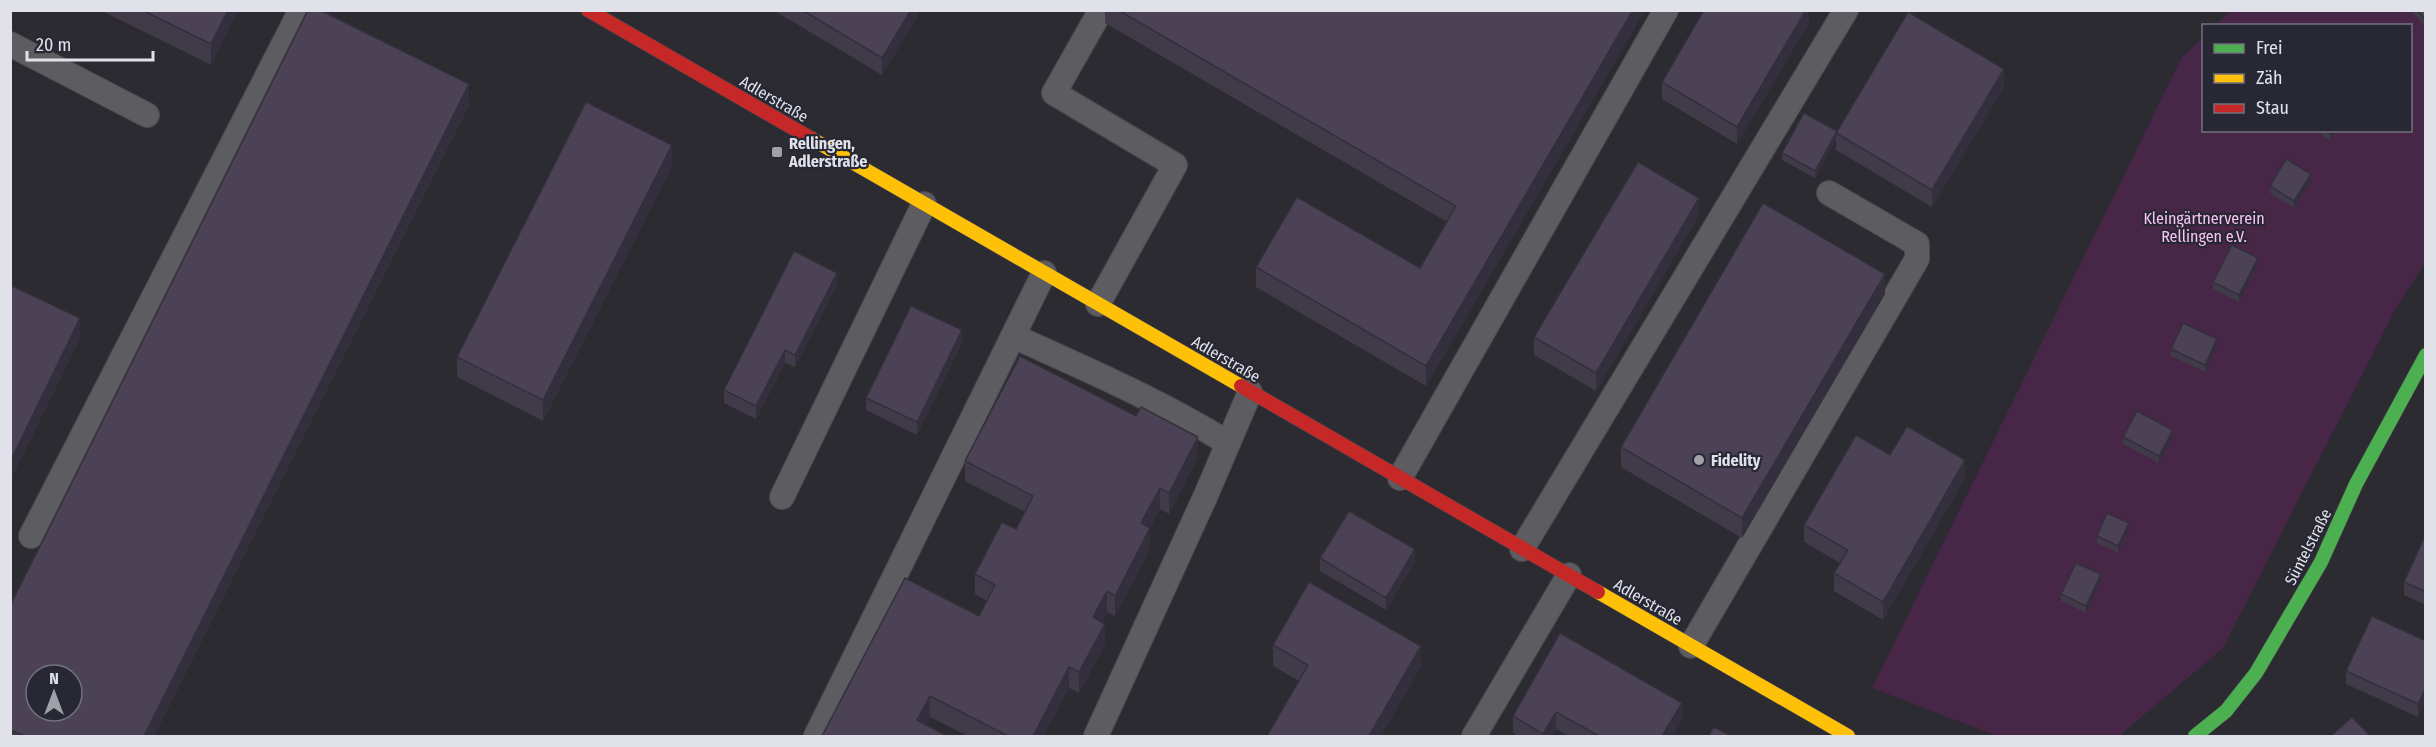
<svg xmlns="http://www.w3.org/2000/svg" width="2436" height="747" font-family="'Fira Sans Condensed',sans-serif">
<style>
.green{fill:#482647}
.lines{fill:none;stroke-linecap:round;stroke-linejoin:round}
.lane-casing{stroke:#49494f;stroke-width:26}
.fast-casing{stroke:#49494f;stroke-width:15}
.slow-casing{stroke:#49494f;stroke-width:15}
.jam-casing{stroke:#49494f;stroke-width:15}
.lane{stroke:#5c5c61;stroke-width:24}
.fast{stroke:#4caf50;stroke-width:14}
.slow{stroke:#ffc107;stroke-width:14}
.jam{stroke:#c62828;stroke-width:14}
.wall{fill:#403a49}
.shaded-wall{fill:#342f3c}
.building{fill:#4b4355;stroke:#342f3c;stroke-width:1.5;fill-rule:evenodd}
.poi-dot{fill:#a1a2a9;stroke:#282834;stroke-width:2}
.labels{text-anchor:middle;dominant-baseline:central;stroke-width:4.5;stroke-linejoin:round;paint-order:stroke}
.street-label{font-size:16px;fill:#e1e2e9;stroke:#282834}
.poi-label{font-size:16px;font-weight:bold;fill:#e1e2e9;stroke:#282834;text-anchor:start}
.park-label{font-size:16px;fill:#fbc1f6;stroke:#282834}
</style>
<rect width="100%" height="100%" fill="#2b2b31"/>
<path class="green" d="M2231,11H2425V263L2395,310L2223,648L2119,736H1997L1872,688L2182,57L2203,37L2204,130H2410V26L2215,25Z"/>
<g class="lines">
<defs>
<g id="lane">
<path d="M10,44L147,115"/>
<path d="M1098,304L1175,165L1054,93L1101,10"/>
<path d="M1013,336C1086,369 1160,401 1228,443"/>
<path d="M1400,478L1666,10"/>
<path d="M782,497L924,204"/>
<path d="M31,536L301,10"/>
<path d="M1522,549L1846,10"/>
<path d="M1691,646L1917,259V244L1829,193"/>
<path d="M816,736L1044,273"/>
<path d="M1096,736L1206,495L1250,392"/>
<path d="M1474,736L1569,575"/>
</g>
<path id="fast" d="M2195,736L2226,711L2256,673L2321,562L2356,484L2426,355"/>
<g id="slow">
<path d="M812,139L1241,386"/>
<path d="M1598,592L1848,736"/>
</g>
<g id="jam">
<path d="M588,10L812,139"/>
<path d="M1241,386L1598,592"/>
</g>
</defs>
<use href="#lane" class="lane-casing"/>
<use href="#fast" class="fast-casing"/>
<use href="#slow" class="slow-casing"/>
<use href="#jam" class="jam-casing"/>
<use href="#lane" class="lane"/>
<use href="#fast" class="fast"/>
<use href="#slow" class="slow"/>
<use href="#jam" class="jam"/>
</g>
<g class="wall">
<path d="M100,10H238L211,65Z"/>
<path d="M773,10H918V15L882,75Z"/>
<path d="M1105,10H1645L1426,386L1256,287V267L1420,268L1447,222L1105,23Z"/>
<path d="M1809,10V23L1737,144L1662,99V82Z"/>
<path d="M2410,10H2426V27Z"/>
<path d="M2004,87L1932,207L1836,150V139L1815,178L1782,160V153L1837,131Z"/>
<path d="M469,105L154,736H10V606Z"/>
<path d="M2316,130H2337L2330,141Z"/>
<path d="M672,166L543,421L457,377V357Z"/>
<path d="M2311,181L2294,208L2270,193V186Z"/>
<path d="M1699,215L1596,391L1534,355V337Z"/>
<path d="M2258,265L2239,302L2213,289V282Z"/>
<path d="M837,285L795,367L785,363L756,419L724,403V390Z"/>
<path d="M1885,294L1742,538L1621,467V447Z"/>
<path d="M962,343L917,435L866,410V398Z"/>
<path d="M2217,346L2205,372L2171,356V349Z"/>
<path d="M2123,437H2173L2159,463L2123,444Z"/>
<path d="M1890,455L1965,478L1883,620L1834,591V573L1840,563L1804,542V525Z"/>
<path d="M1198,457L1169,514L1160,509L1150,528V549L1115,616L1107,612L1101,622L1105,644L1079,693L1069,688L1043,736H968L930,717L926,724L822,736L979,616L987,601L975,594V574L1016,529L1025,512L965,481V461Z"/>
<path d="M2129,530L2118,553L2097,543V536Z"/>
<path d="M2426,539V605L2404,595V582Z"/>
<path d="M1320,558L1415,562L1386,610L1320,571Z"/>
<path d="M2101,581L2086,613L2061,601V594Z"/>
<path d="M1560,633L1682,720L1672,736H1569L1556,729L1552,736H1518L1513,733V716Z"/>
<path d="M2426,641L2418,717L2346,684V671Z"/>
<path d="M1273,645L1421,667L1299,681L1273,666Z"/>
</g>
<g class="shaded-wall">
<path d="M228,10H238L211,65V44Z"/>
<path d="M911,10H918V15L882,75V58Z"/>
<path d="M1633,10H1645L1426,386V366Z"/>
<path d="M1806,10H1809V23L1737,144V127Z"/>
<path d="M2004,69V87L1932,207V190Z"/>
<path d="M469,84V105L154,736H144Z"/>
<path d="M2332,130H2337L2330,141V134Z"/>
<path d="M1837,131L1836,139L1815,178V171Z"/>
<path d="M672,145V166L543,421V400Z"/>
<path d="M2311,174V181L2294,208V201Z"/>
<path d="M1699,198V215L1596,391V373Z"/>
<path d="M2258,258V265L2239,302V295Z"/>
<path d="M837,273V285L795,367V355Z"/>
<path d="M1885,274V294L1742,538V518Z"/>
<path d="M80,318V339L10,482V462Z"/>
<path d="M962,330V343L917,435V422Z"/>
<path d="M2217,339V346L2205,372V365Z"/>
<path d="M785,350V363L756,419V406Z"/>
<path d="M2173,430V437L2159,463V456Z"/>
<path d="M1198,437V457L1169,514V493Z"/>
<path d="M1965,460V478L1883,620V602Z"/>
<path d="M1160,488V509L1141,544V523Z"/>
<path d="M2129,523V530L2118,553V546Z"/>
<path d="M1150,528V549L1115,616V596Z"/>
<path d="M1415,549V562L1386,610V598Z"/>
<path d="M2101,574V581L2086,613V606Z"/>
<path d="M1107,591V612L1093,638V617Z"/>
<path d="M1105,624V644L1079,693V672Z"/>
<path d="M1421,646V667L1381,736H1369Z"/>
<path d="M1069,667V688L1043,736H1033Z"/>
<path d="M2426,687V700L2418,717V704Z"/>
<path d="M930,696V717L919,736L917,720Z"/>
<path d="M1682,703V720L1672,736H1662Z"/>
<path d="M1556,712V729L1552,736H1543V734Z"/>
</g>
<g class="building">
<path d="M142,10H228L211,44Z"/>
<path d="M308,10H320L469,84L144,736H25L10,730V606ZM36,675H72V711H36Z"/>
<path d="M802,10H911L882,58Z"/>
<path d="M1118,10H1633L1426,366L1256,267L1297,197L1420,268L1456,206Z"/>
<path d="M1704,10H1806L1737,127L1662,82Z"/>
<path d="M2417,10H2426V20Z"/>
<path d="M1908,12L2004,69L1932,190L1836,133Z"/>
<path d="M586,102L672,145L543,400L457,357Z"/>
<path d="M1804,113L1837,131L1815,171L1782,153Z"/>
<path d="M2325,130H2332L2330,134Z"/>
<path d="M2286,159L2311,174L2294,201L2270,186Z"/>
<path d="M1638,162L1699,198L1596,373L1534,337Z"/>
<path d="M1763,203L1885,274L1742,518L1621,447Z"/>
<path d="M2232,245L2258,258L2239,295L2213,282Z"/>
<path d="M794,251L837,273L795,355L785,350L756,406L724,390Z"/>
<path d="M10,285L80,318L10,462Z"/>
<path d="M911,306L962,330L917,422L866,398Z"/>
<path d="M2183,323L2217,339L2205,365L2171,349Z"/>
<path d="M1020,356L1136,416L1141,407L1198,437L1169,493L1160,488L1141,523L1150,528L1115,596L1107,591L1093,617L1105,624L1079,672L1069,667L1033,736H1008L930,696L917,720L947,736H822L905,578L979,616L995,585L975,574L1002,522L1016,529L1033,496L965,461Z"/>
<path d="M2137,411L2173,430L2159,456L2123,437Z"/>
<path d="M1907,426L1965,460L1883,602L1834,573L1848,550L1804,525L1856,435L1890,455Z"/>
<path d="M1349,511L1415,549L1386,598L1320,558Z"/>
<path d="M2107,513L2129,523L2118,546L2097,536Z"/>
<path d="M2424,538L2426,539V592L2404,582Z"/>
<path d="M2076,563L2101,574L2086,606L2061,594Z"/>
<path d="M1309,582L1421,646L1369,736H1267L1308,665L1273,645Z"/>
<path d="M2372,616L2426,641V687L2418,704L2346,671Z"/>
<path d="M1560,633L1682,703L1662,736H1599L1556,712L1543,734L1513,716Z"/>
<path d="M2352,717L2370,736H2331Z"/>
<path d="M1714,727L1731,736H1708Z"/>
</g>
<g class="poi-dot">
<rect x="771" y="146" width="12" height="12" rx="3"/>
<circle cx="1699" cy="460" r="6"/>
</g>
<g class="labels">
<g class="street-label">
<text transform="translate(774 99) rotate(30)">Adlerstraße</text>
<text transform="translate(1226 359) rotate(30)">Adlerstraße</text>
<text transform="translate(2308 547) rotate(-63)">Süntelstraße</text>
<text transform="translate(1648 602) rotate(30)">Adlerstraße</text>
</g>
<g class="poi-label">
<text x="789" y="143">Rellingen,<tspan x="789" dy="18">Adlerstraße</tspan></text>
<text x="1711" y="460">Fidelity</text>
</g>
<g class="park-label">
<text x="2204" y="218">Kleingärtnerverein<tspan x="2204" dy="18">Rellingen e.V.</tspan></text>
</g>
</g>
<rect width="2436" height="747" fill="none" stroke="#e1e2e9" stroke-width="24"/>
<rect x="2202" y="24" width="210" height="108" fill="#282834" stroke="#72727c" stroke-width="1.5"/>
<rect x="2214" y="44" width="30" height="9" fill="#4caf50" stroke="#72727c" stroke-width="1.5"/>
<text x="2256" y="54" font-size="18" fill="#e1e2e9">Frei</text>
<rect x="2214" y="74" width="30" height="9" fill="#ffc107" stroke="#72727c" stroke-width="1.5"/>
<text x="2256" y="84" font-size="18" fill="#e1e2e9">Zäh</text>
<rect x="2214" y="104" width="30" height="9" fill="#c62828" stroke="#72727c" stroke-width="1.5"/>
<text x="2256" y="114" font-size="18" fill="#e1e2e9">Stau</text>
<g transform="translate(54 693)"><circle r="28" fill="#282834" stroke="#72727c" stroke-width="1.5"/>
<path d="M0-4.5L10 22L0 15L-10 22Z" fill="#a1a2a9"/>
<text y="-9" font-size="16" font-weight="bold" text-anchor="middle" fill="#e1e2e9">N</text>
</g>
<path d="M27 51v9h126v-9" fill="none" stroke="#e1e2e9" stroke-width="3"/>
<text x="36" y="51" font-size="18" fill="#e1e2e9" stroke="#282834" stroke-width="4.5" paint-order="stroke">20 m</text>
</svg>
